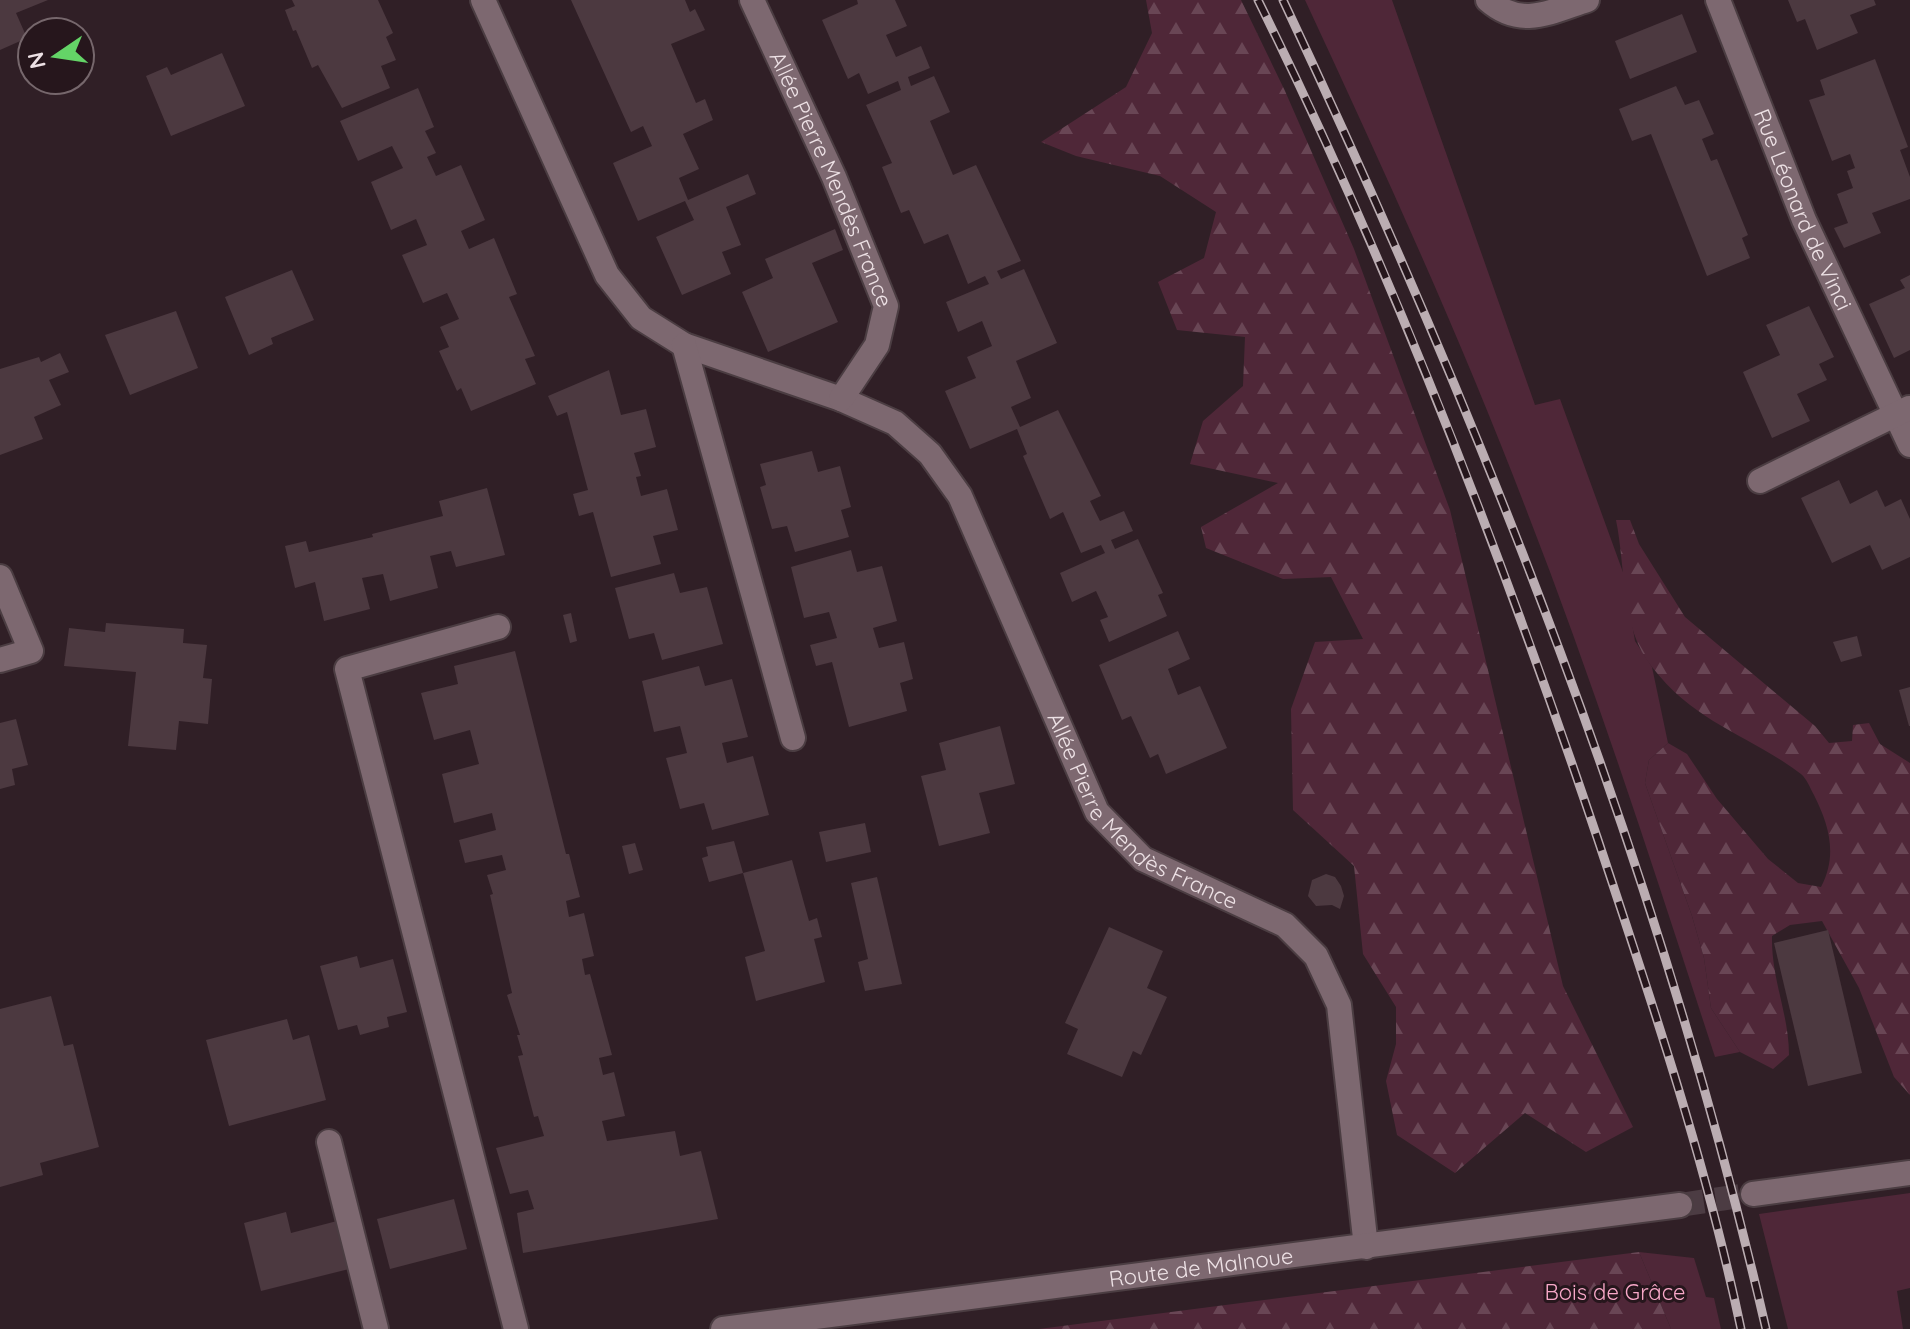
<svg xmlns="http://www.w3.org/2000/svg" width="1910" height="1329" font-family="Quicksand,sans-serif">
<style>
.grass{fill:#4f2738}
.forest{fill:url(#forest-firs)}
.building{fill:#4c3940}
.lines{fill:none;stroke-linecap:round;stroke-linejoin:round}
.secondary-tunnel{stroke:#4c3c43;stroke-width:24;stroke-dasharray:24 12;stroke-linecap:butt}
.lane-casing{stroke:#4b3d42;stroke-width:28}
.street-casing{stroke:#4b3d42;stroke-width:28}
.secondary-casing{stroke:#4b3d42;stroke-width:28}
.lane{stroke:#7d6870;stroke-width:24}
.street{stroke:#7d6870;stroke-width:24}
.secondary{stroke:#7d6870;stroke-width:24}
.rail-casing{stroke:#bbadb2;stroke-width:9}
.rail{stroke:#26161c;stroke-width:6;stroke-dasharray:18;stroke-linecap:butt}
.labels{text-anchor:middle;dominant-baseline:central;stroke-width:6;stroke-linejoin:round;paint-order:stroke}
.street-label{font-size:22px;fill:#ede1e5;stroke:#26161c}
.park-label{font-size:22px;fill:#f8a8c8;stroke:#26161c}
</style>
<defs>
<pattern id="forest-firs" width="22" height="20" patternUnits="userSpaceOnUse" patternTransform="scale(2)"><rect width="22" height="20" fill="#4f2738"/><path d="M5 1l3.5 6h-7zM16 11l3.5 6h-7z" fill="#694655"/></pattern>
</defs>
<rect width="100%" height="100%" fill="#301f26"/>
<g class="grass">
<path d="M1305,0H1392L1535,405L1560,399L1624,575L1635,641L1652,667L1668,743L1649,760L1645,783L1692,916L1704,958L1711,1008L1740,1052L1715,1057C1655,873 1596,689 1526,509C1460,336 1383,168 1305,0Z"/>
<path d="M1910,1193V1288L1897,1291L1903,1329H1788L1759,1214Z"/>
<path d="M1639,1252L1694,1258L1706,1297L1714,1298L1721,1329H1671Z"/>
</g>
<g class="forest">
<path d="M1146,0H1241L1285,91L1354,249L1450,510L1563,986L1633,1127L1586,1152L1525,1113L1455,1173L1397,1135L1386,1081L1396,1044V1007L1363,954L1354,866L1293,810L1291,709L1315,642L1363,639L1331,577L1283,579L1206,548L1201,527L1278,483L1190,464L1203,421L1243,386L1245,337L1177,330L1158,282L1204,258L1216,212L1160,176L1076,156L1041,142L1126,87L1152,33Z"/>
<path d="M1616,520H1630L1639,544L1685,617L1815,726L1829,743L1852,741L1853,725L1869,723L1880,744L1910,763V1095L1894,1077L1859,988L1822,921L1790,925L1772,936C1771,979 1789,1014 1789,1055L1773,1069L1740,1052L1711,1008L1704,958L1692,916L1645,783L1649,760L1668,743L1687,754L1717,799L1768,859L1798,883L1821,887C1838,855 1829,825 1814,795C1810,788 1807,779 1801,774C1748,734 1696,724 1652,667C1620,627 1626,568 1616,520Z"/>
<path d="M1639,1252L1671,1329H1039Z"/>
</g>
<g class="building">
<path d="M0,0H48L16,13L27,38L0,50Z"/>
<path d="M292,0H378L393,33L386,37L396,60L381,66L390,88L342,108L318,65L312,68L296,30L293,31L285,10L295,6Z"/>
<path d="M571,0H685L690,12L695,9L705,30L671,44L696,103L705,99L713,120L683,134L699,169L679,178L688,200L748,174L756,194L726,207L741,245L722,252L731,274L682,295L656,237L694,220L685,201L638,221L613,163L652,146L643,126L631,132Z"/>
<path d="M857,0H895L907,26L886,35L896,57L921,46L930,68L908,77L911,86L934,76L950,112L930,121L953,175L976,165L1021,261L997,271L1001,279L1024,269L1057,343L1016,361L1031,398L1011,407L1020,427L1058,410L1101,496L1090,501L1100,521L1124,511L1133,531L1111,540L1115,549L1138,539L1163,593L1158,595L1167,616L1109,642L1100,620L1108,617L1096,591L1072,602L1060,573L1105,553L1101,545L1081,553L1063,512L1050,519L1023,456L1027,454L1017,429L970,449L945,391L976,378L967,357L992,346L982,321L958,332L946,302L989,284L985,276L968,284L948,234L924,244L909,210L901,213L882,167L892,163L866,105L901,90L898,81L868,94L859,73L848,79L822,20L858,4Z"/>
<path d="M1788,0H1874L1876,5L1850,15L1858,33L1817,50L1805,19L1797,22Z"/>
<path d="M1682,14L1697,52L1630,79L1615,41Z"/>
<path d="M222,53L245,106L171,136L146,76L167,67L171,75Z"/>
<path d="M1875,59L1908,147L1900,150L1910,177V199L1872,213L1881,233L1844,248L1834,228L1848,223L1837,194L1853,188L1847,171L1855,168L1850,154L1832,161L1809,100L1825,95L1820,80Z"/>
<path d="M1676,86L1685,105L1699,100L1714,134L1702,139L1711,161L1717,159L1748,235L1742,238L1750,258L1707,276L1651,134L1632,141L1619,109Z"/>
<path d="M418,88L434,127L425,131L436,153L427,157L436,176L461,165L485,220L461,231L469,249L494,238L517,294L509,297L535,356L525,359L536,384L471,411L461,388L457,391L439,351L449,347L440,327L459,319L447,293L423,303L402,255L427,245L416,219L391,230L371,182L403,168L392,146L358,161L340,121Z"/>
<path d="M835,229L843,250L812,263L838,322L768,352L742,292L773,278L765,259Z"/>
<path d="M292,270L314,320L271,338L273,344L249,355L225,297Z"/>
<path d="M1910,275V350L1894,358L1869,304L1905,288L1900,280Z"/>
<path d="M1809,306L1834,357L1819,364L1827,380L1797,394L1810,421L1772,438L1743,372L1780,355L1766,325Z"/>
<path d="M176,311L198,368L130,395L105,335Z"/>
<path d="M60,353L69,372L49,380L61,405L34,417L43,439L0,455V369L39,357L41,362Z"/>
<path d="M609,370L621,415L646,409L656,447L634,453L641,476L636,477L641,496L667,489L678,530L653,536L661,564L611,577L593,512L579,516L573,494L588,490L567,412L557,416L548,396Z"/>
<path d="M812,451L818,472L840,466L851,507L841,510L849,537L795,552L787,526L772,529L760,487L766,485L760,464Z"/>
<path d="M1839,480L1850,504L1877,490L1885,507L1901,499L1910,519V557L1882,570L1870,545L1832,563L1801,498Z"/>
<path d="M487,488L505,555L456,567L451,551L430,556L438,588L390,601L383,574L362,578L370,609L324,621L315,582L295,588L285,546L306,541L309,552L373,537L372,534L443,516L439,501Z"/>
<path d="M851,550L857,572L882,566L897,621L873,628L879,648L904,642L913,679L900,683L907,711L849,727L832,662L816,666L810,645L837,638L829,612L804,618L791,567Z"/>
<path d="M674,573L680,593L707,587L723,644L662,660L654,633L629,639L615,588Z"/>
<path d="M571,613L577,641L570,643L563,615Z"/>
<path d="M106,623L184,629L183,643L207,645L203,678L212,679L208,724L179,721L176,750L128,746L136,672L64,666L69,628L105,632Z"/>
<path d="M1178,631L1190,659L1168,669L1178,695L1200,686L1227,748L1166,774L1158,754L1150,758L1131,716L1122,720L1099,665Z"/>
<path d="M1857,636L1862,656L1841,662L1833,642Z"/>
<path d="M515,651L566,854H569L580,897L566,901L569,917L584,913L594,956L582,959L585,975L590,974L612,1055L599,1058L603,1075L614,1072L625,1116L602,1121L607,1141L675,1131L680,1156L701,1151L718,1219L523,1253L517,1213L534,1209L528,1190L510,1194L496,1148L544,1136L538,1116L534,1117L518,1056L523,1055L517,1035H520L507,995L512,993L490,895L493,894L487,875L506,870L502,855L465,863L459,840L496,830L492,813L454,823L442,774L479,764L470,730L434,740L421,693L458,684L454,666Z"/>
<path d="M699,666L705,686L732,679L748,737L722,743L727,763L753,756L769,815L712,830L704,803L680,809L666,758L687,753L680,726L654,732L642,681Z"/>
<path d="M1910,687V726H1909L1899,690Z"/>
<path d="M16,719L28,765L12,769L15,785L0,789V723Z"/>
<path d="M1000,726L1015,784L979,793L990,833L939,846L921,776L946,770L939,743Z"/>
<path d="M865,823L871,852L826,862L819,832Z"/>
<path d="M734,841L743,873L792,860L809,921L817,918L822,937L814,939L825,982L756,1001L745,957L765,951L743,873L709,882L702,858L708,856L706,847Z"/>
<path d="M635,843L643,870L629,874L622,846Z"/>
<path d="M1326,874L1335,877L1341,886L1344,896L1340,909L1332,905L1316,906L1308,896L1312,880Z"/>
<path d="M877,877L902,984L865,991L858,962L868,959L851,883Z"/>
<path d="M1109,927L1163,951L1147,988L1167,997L1141,1055L1133,1051L1122,1077L1067,1054L1078,1029L1065,1023Z"/>
<path d="M1828,930L1862,1073L1808,1086L1774,943Z"/>
<path d="M357,956L360,968L393,959L407,1012L387,1017L389,1027L360,1035L357,1025L338,1030L320,966Z"/>
<path d="M51,996L64,1046L73,1044L99,1147L40,1163L43,1175L0,1187V1009Z"/>
<path d="M287,1019L293,1040L309,1035L326,1100L229,1126L206,1040Z"/>
<path d="M454,1199L467,1249L390,1269L377,1219Z"/>
<path d="M286,1212L291,1233L337,1221L349,1269L261,1291L244,1223Z"/>
</g>
<g class="lines">
<path class="secondary-tunnel" d="M1680,1205L1753,1194"/>
<defs>
<g id="lane">
<path d="M498,627L347,669L516,1329"/>
<path d="M329,1142L376,1329"/>
</g>
<g id="street">
<path id="s1" d="M483,0L607,275L641,318L684,345L841,399L895,423L930,454L960,496L1097,812L1143,859L1285,925L1316,956L1339,1005L1366,1247"/>
<path id="s2" d="M752,0L834,177L886,306L877,345L841,399"/>
<path d="M1488,0C1521,29 1550,12 1587,0"/>
<path id="s3" d="M1718,0L1804,220L1910,445"/>
<path d="M684,345L793,738"/>
<path d="M1760,481L1909,408"/>
<path d="M0,577L31,651L0,660"/>
</g>
<g id="secondary">
<path d="M1753,1194L1910,1173"/>
<path id="s4" d="M723,1329L1680,1205"/>
</g>
</defs>
<use href="#lane" class="lane-casing"/>
<use href="#street" class="street-casing"/>
<use href="#secondary" class="secondary-casing"/>
<use href="#lane" class="lane"/>
<use href="#street" class="street"/>
<use href="#secondary" class="secondary"/>
<defs>
<g id="rail">
<path d="M1258,0C1392,270 1501,552 1597,837C1651,999 1706,1162 1741,1329"/>
<path d="M1283,0C1484,427 1660,868 1766,1329"/>
</g>
</defs>
<use href="#rail" class="rail-casing"/>
<use href="#rail" class="rail"/>
</g>
<g class="labels">
<g class="street-label">
<text stroke="none"><textPath href="#s2" startOffset="196">Allée Pierre Mendès France</textPath></text>
<text stroke="none"><textPath href="#s3" startOffset="226">Rue Léonard de Vinci</textPath></text>
<text stroke="none"><textPath href="#s1" startOffset="1106">Allée Pierre Mendès France</textPath></text>
<text stroke="none"><textPath href="#s4" startOffset="482">Route de Malnoue</textPath></text>
</g>
<g class="park-label">
<text x="1615" y="1292">Bois de Grâce</text>
</g>
</g>
<g transform="translate(56 56) rotate(257)"><circle r="38" fill="#26161c" stroke="#76676c" stroke-width="2"/>
<path d="M0-6L14 30L0 20L-14 30Z" fill="#64d467"/>
<text y="-12" font-size="22" font-weight="bold" text-anchor="middle" fill="#ede1e5">N</text>
</g>
</svg>
